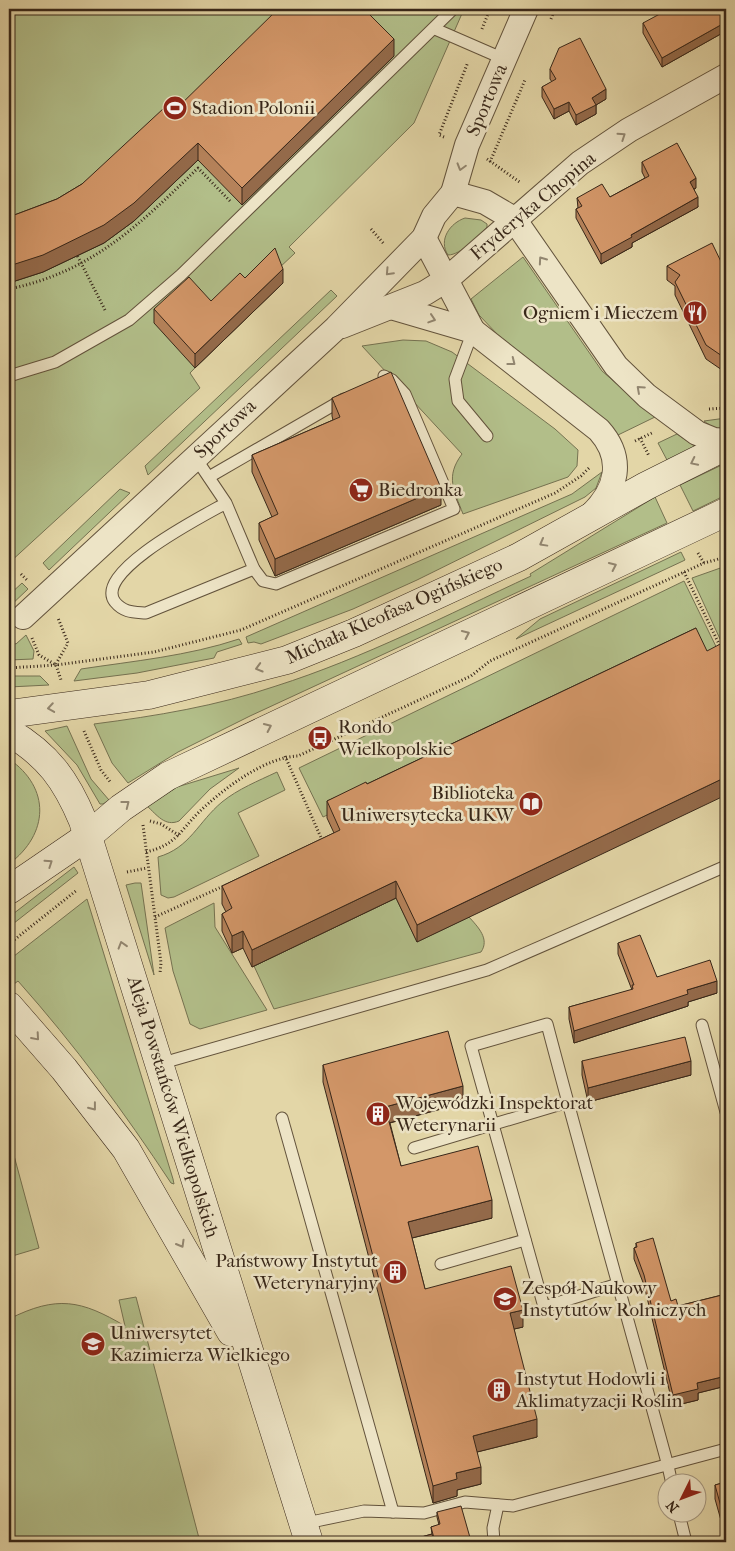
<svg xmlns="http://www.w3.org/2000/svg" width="735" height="1551" font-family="'IM FELL French Canon',serif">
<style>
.green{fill:#b2be89;stroke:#757251}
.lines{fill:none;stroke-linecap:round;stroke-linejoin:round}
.lane-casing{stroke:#63533c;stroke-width:13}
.street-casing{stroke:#63533c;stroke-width:26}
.secondary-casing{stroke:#382719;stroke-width:29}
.path{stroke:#382719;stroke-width:3;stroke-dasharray:1 2.5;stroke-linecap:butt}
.lane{stroke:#ede4c6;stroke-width:11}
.street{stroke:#ede4c6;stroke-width:24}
.secondary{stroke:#ede4c6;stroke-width:28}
.wall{fill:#b5825a;stroke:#382719}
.shaded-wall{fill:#946a4a;stroke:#382719}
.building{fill:#d39769;stroke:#382719}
.oneway{stroke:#928670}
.labels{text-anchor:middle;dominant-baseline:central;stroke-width:5;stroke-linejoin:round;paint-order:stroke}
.street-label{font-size:19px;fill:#382719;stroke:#ede4c6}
.poi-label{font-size:19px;fill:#382719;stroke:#ede4c6;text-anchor:start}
</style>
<rect width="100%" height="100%" fill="#e3d6a7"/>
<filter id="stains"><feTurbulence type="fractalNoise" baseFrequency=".004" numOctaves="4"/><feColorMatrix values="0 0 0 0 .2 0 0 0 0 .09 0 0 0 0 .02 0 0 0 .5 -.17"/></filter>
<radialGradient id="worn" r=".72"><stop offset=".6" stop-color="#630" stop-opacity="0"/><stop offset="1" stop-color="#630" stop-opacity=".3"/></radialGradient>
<g class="green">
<path d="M9,9H464L414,123L289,247L295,253L278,269L235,327L190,373L200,388L9,563Z"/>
<path d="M465,218L481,220L487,224V227C478,236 461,255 448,255C438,240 450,223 465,218Z"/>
<path d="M523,257L602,371L655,417L618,435L606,421L498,335L479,315L471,299Z"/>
<path d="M331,290L337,296L148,475L145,466Z"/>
<path d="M403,340L426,341L452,352L555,429L578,450L577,466L568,477L463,514C454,490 445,477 462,454L362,346Z"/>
<path d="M726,418V429C717,431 711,426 704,421Z"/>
<path d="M677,434L696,447L667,460L658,443Z"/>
<path d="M726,463V495L693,511L680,485Z"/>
<path d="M602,472L596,488L585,497L417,580L353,609L261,644L254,642L248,643L246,637L572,494Z"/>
<path d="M120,489L130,493L49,570L43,563Z"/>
<path d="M655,497L667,523L250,716L178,752L128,783L112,763L94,724C156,716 217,706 276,686C364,658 447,615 531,576L530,574Z"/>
<path d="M681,552L685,560L683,561L516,639L540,619Z"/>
<path d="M726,566V652L692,578Z"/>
<path d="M684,581L726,667L696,645L323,817L299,768Z"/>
<path d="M22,583L28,589L9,607V595Z"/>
<path d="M26,635L34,651L33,659L9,660V642L16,644Z"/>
<path d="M239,639L242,644L217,652L214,658L137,673L74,681L81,669C134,661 188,656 239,639Z"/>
<path d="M9,676H40L49,685L9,687Z"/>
<path d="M67,726L91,779L109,800L103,804H100L77,765L45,731Z"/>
<path d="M9,759C51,788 49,834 9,864Z"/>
<path d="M239,768L210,789L179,821C165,827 157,815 147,806L177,787Z"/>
<path d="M277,772L285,790L238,813L259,856L174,897L168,898L161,895L158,857C190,848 198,822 222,802C238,789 258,781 277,772Z"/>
<path d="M74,867L78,873L9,927V917Z"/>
<path d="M135,883H141L154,975L126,885Z"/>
<path d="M396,898L417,942L469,917C478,927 490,939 481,952L274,1009L254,966Z"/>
<path d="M87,899L173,1179L174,1184L171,1183C124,1112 75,1045 18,981L14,984H9V960Z"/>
<path d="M214,903L215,927L267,1010L200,1029L190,1024L173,971L165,928Z"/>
<path d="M9,1137L39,1248L9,1257Z"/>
<path d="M136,1297L200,1542H9V1319C57,1295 81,1300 125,1326L119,1300Z"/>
</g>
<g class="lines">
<defs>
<g id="lane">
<path d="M435,29L504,59"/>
<path d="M473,331L455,379L458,401L487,436"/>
<path d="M9,376L55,362L129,320L181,275L453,9"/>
<path d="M195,457L226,503L254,569L146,613C134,612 124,613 115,602C92,572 205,515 226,503"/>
<path d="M209,477L344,399"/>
<path d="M254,569L263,581L276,584L454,509L405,394L392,380L384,376"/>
<path d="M702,1025L726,1112"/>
<path d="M159,1064L487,970L726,866"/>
<path d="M282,1118L393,1512"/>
<path d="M414,1148L568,1102"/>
<path d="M441,1264L525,1240"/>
<path d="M618,1284L544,1307L471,1046L547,1024C586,1172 628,1319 668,1466L672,1484"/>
<path d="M679,1514L686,1542"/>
<path d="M303,1521H316L364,1511L424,1513L465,1502L513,1506L726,1449"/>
<path d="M494,1542L493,1528L498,1505"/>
</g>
<g id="street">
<path d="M453,193L467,145L526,9"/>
<path d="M424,238L473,331"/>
<path d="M391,307L473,331L599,430C625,459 617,490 591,515"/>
<path d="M342,326L425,293L446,280L580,163L629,130L726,76"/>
<path d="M23,617L336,328L424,238L434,216L453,193L485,202L514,219L616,366L647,396L697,433L714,440L726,441"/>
</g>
<g id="secondary">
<path d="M9,714L149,695L287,660L354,633L519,557L646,486L726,446"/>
<path d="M9,732C48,755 66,780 83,821L309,1542"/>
<path d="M9,890L88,836L121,808L168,776L726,512"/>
<path d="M9,1006L64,1069L126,1149L231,1332"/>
</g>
</defs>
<use href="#lane" class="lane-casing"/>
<use href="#street" class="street-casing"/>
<use href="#secondary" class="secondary-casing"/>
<g class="path">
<path d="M551,19L555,9"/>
<path d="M482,29L490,9"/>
<path d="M444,137L439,135L468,62"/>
<path d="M487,159L521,183"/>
<path d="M490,162L525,80"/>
<path d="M371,229L384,244"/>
<path d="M76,253L105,310"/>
<path d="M9,289C92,272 139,225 198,168L230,201"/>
<path d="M709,409L726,408"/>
<path d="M640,438L649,456"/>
<path d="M635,441L654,432"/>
<path d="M698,553L704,563"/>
<path d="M684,572L721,648"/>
<path d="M21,574L27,580"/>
<path d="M32,638L39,655L56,665L61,680"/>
<path d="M56,664L68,643L58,618"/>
<path d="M9,668L56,665L154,652L241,630L555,493L581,476L589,468"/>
<path d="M84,731L101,770L111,783"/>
<path d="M285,756L322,840"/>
<path d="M150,821L161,824L180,836"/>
<path d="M143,825L161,963L160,973"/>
<path d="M146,852C176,845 179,832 199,812C223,789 265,757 298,756L471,676L490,661L704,563L726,557"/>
<path d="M127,872L147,868"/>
<path d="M155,917L226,885"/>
<path d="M9,944L77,890"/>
</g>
<use href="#lane" class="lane"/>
<use href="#street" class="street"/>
<use href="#secondary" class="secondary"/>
</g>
<g class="wall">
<path d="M726,9V31L662,67L643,33V23Z"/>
<path d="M394,56L242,205L198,160L134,221L104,243L43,272L9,283V217L57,199L82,184L170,115Z"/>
<path d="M550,69L606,99L596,105V114L576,125L569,111L554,119L542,97V87L552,82L550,79Z"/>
<path d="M642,162L696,188L694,189L698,207L632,243V247L601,264L576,218V209L578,208L577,198L610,197L645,178L642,172Z"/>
<path d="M667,266L726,272V364L722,370L706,359L675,295V286L667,280Z"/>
<path d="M283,283L195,368L154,323V309L211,301Z"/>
<path d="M332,398L441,505L275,576L259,540V523L272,517L252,472V455L333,420L332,416Z"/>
<path d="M696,628L417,942L396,898L252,967L243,948L232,953L222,931V914L226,912L222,904V886L334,833L327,818V801L367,784Z"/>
<path d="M618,943L657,977L717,993L688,1002V1006L574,1043L569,1019V1007L632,990L618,954Z"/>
<path d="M582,1061L691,1075L588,1102L582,1075Z"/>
<path d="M323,1065L463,1103L390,1123L401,1166L492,1218L412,1238L425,1289L523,1327L514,1329L537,1437L477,1452L481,1484L457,1490V1496L433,1503L323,1082Z"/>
<path d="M636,1243L671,1301L678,1306L726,1294V1386L698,1393V1400L673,1406L644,1285L634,1259V1248L636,1247Z"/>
<path d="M726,1482V1538L715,1499V1485Z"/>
<path d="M437,1512L471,1542H404L432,1534L431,1527L439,1525L437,1517Z"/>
</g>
<g class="shaded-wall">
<path d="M726,22V31L662,67V58Z"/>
<path d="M394,39V56L242,205V188Z"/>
<path d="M606,89V99L596,105V114L576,125V115L592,98Z"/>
<path d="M569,102V111L554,119V109Z"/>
<path d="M198,143V160L134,221L104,243L43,272L9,283V266Z"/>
<path d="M696,178V188L690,191V182Z"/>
<path d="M698,197V207L632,243V247L601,264V254L631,235Z"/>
<path d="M283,269V283L195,368V354Z"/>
<path d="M726,294V307L723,295Z"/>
<path d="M726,351V364L722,370V356Z"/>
<path d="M441,488V505L275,576V559Z"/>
<path d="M726,777V795L417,942V925Z"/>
<path d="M396,881V898L252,967V950Z"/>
<path d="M243,931V948L232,953V936Z"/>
<path d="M717,981V993L688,1002V1006L574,1043V1031L687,990Z"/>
<path d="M691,1061V1075L588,1102V1088Z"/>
<path d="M463,1086V1103L385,1124V1107Z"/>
<path d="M492,1200V1218L408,1239V1222Z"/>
<path d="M523,1310V1327L510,1330V1313Z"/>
<path d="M726,1376V1386L698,1393V1400L673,1406V1395L697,1383Z"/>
<path d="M537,1419V1437L473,1453V1436Z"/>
<path d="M481,1467V1484L457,1490V1496L433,1503V1486L456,1473Z"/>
</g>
<g class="building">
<path d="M278,9H364L394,39L242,188L198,143L134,203L104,225L43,255L9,266V217L57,199L82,184L164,108L170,115Z"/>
<path d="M669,9H726V22L662,58L643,23Z"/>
<path d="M580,38L606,89L592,98L596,105L576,115L569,102L554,109L542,87L556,79L550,69L559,48Z"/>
<path d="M677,143L696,178L690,182L698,197L631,235L632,237L601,254L576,209L582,206L577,198L602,184L610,197L649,176L642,162Z"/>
<path d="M712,243L726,272V294L723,295L726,301V351L722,356L706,345L675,282L680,275L667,266Z"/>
<path d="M275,248L283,269L195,354L154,309L189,277L211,301L240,273L245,278Z"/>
<path d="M391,372L441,488L275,559L259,523L278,514L252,455L340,417L332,398Z"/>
<path d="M696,628L707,651L726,641V777L417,925L396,881L252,950L243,931L232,936L222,914L232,908L222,886L340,830L327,801L366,782L367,784Z"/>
<path d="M640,935L657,977L710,960L717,981L687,990L688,994L574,1031L569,1007L633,989L632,985H634L618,943Z"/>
<path d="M448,1031L463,1086L385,1107L401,1166L478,1146L492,1200L408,1222L425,1289L511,1266L523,1310L510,1313L537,1419L473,1436L481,1467L456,1473L457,1479L433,1486L323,1065Z"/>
<path d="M685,1037L691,1061L588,1088L582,1061Z"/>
<path d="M653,1238L671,1301L676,1299L678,1306L726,1294V1376L697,1383L698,1389L673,1395L644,1275L634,1248L637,1247L636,1243Z"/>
<path d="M726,1482V1525L715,1485Z"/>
<path d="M461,1506L471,1541L467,1542H435L431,1527L440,1524L437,1512Z"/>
<path d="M432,1534L434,1542H404Z"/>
</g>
<defs><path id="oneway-chevron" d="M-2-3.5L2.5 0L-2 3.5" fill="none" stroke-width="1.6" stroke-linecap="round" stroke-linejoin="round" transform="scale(1.25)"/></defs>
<g class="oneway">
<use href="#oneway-chevron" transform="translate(622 136) rotate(-34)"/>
<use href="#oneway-chevron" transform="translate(461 167) rotate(106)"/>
<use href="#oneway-chevron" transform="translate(542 260) rotate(-125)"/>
<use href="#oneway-chevron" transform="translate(389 272) rotate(133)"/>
<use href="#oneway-chevron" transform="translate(432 319) rotate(18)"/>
<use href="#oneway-chevron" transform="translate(512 362) rotate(38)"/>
<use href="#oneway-chevron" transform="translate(640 389) rotate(-138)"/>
<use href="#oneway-chevron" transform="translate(694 462) rotate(154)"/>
<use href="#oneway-chevron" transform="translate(543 543) rotate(151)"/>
<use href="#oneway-chevron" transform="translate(613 566) rotate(-25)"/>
<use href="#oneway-chevron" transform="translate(466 634) rotate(-25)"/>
<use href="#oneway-chevron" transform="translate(259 668) rotate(164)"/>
<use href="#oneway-chevron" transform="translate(51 708) rotate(171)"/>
<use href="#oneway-chevron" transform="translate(268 727) rotate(-25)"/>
<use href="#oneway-chevron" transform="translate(126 804) rotate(-38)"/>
<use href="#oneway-chevron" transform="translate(49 863) rotate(-34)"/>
<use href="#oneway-chevron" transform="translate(122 945) rotate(-107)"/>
<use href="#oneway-chevron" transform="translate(36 1037) rotate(49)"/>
<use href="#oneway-chevron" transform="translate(93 1107) rotate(52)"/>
<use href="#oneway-chevron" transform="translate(181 1244) rotate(60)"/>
</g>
<defs>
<symbol id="stadium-disc" viewBox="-11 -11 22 22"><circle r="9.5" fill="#8f2418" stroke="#ede4c6"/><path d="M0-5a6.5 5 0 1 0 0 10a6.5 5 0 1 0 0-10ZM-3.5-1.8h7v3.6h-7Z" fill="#fff"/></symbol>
<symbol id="restaurant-disc" viewBox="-11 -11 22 22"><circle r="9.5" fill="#8f2418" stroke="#ede4c6"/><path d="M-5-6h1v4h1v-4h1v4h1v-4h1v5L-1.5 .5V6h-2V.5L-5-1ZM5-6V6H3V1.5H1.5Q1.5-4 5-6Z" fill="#fff"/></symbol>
<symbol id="supermarket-disc" viewBox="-11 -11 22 22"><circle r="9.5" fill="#8f2418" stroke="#ede4c6"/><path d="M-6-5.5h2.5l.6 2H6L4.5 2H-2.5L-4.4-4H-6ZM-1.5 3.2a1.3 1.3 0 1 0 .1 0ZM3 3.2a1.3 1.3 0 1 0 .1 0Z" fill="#fff"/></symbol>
<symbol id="bus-disc" viewBox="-11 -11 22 22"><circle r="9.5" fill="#8f2418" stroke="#ede4c6"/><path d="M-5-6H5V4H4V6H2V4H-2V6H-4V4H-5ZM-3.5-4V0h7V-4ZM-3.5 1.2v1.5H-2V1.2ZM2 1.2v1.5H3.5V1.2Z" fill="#fff"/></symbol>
<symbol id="library-disc" viewBox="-11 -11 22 22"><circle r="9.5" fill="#8f2418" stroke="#ede4c6"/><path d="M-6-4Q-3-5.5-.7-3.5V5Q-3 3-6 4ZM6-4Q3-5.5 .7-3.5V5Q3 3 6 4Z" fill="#fff"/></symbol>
<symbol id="building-disc" viewBox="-11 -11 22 22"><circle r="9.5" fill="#8f2418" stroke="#ede4c6"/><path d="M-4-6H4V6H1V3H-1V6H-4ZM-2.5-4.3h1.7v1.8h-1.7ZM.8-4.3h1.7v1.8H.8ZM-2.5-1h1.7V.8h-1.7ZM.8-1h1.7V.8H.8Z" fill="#fff"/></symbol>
<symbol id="university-disc" viewBox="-11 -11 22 22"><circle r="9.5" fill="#8f2418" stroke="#ede4c6"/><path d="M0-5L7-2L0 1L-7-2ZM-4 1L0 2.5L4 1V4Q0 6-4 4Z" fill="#fff"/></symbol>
</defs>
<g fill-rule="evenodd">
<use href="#stadium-disc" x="161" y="94" width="28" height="28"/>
<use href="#restaurant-disc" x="681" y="299" width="28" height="28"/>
<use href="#supermarket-disc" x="347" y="476" width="28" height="28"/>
<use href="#bus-disc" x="306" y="724" width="28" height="28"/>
<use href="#library-disc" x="517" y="790" width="28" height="28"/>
<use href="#building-disc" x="364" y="1100" width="28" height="28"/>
<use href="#building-disc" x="381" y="1258" width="28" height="28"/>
<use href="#university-disc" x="491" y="1285" width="28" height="28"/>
<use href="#university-disc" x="79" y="1330" width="28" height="28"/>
<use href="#building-disc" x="485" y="1376" width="28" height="28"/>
</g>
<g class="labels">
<g class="street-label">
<text transform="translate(487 100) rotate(-67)">Sportowa</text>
<text transform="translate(533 206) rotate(-40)">Fryderyka Chopina</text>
<text transform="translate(225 429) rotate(-43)">Sportowa</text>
<text transform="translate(394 611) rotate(-24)">Michała Kleofasa Ogińskiego</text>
<text transform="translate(173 1107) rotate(73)">Aleja Powstańców Wielkopolskich</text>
</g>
<g class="poi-label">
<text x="192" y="108">Stadion Polonii</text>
<text x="678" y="313" text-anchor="end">Ogniem i Mieczem</text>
<text x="378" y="490">Biedronka</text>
<text x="338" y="727">Rondo<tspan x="338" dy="22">Wielkopolskie</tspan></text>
<text x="514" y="793" text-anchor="end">Biblioteka<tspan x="514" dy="22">Uniwersytecka UKW</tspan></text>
<text x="396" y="1103">Wojewódzki Inspektorat<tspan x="396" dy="22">Weterynarii</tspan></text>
<text x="378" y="1261" text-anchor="end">Państwowy Instytut<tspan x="378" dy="22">Weterynaryjny</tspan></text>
<text x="522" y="1288">Zespół Naukowy<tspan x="522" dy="22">Instytutów Rolniczych</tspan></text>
<text x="110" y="1333">Uniwersytet<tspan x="110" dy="22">Kazimierza Wielkiego</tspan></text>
<text x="516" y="1379">Instytut Hodowli i<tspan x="516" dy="22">Aklimatyzacji Roślin</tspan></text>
</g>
</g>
<rect width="735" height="1551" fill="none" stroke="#e3d6a7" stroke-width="30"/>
<rect x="10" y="10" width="715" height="1531" fill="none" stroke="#382719" stroke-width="2.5"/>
<rect x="15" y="15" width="705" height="1521" fill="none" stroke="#382719"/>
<g transform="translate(682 1498) rotate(228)"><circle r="24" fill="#ede4c6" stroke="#a59881"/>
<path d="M0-4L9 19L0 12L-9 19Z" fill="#8f2418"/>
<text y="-8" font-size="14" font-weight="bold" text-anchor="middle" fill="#382719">N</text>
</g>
<rect width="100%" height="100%" filter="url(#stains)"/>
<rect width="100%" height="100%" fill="url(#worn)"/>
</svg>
